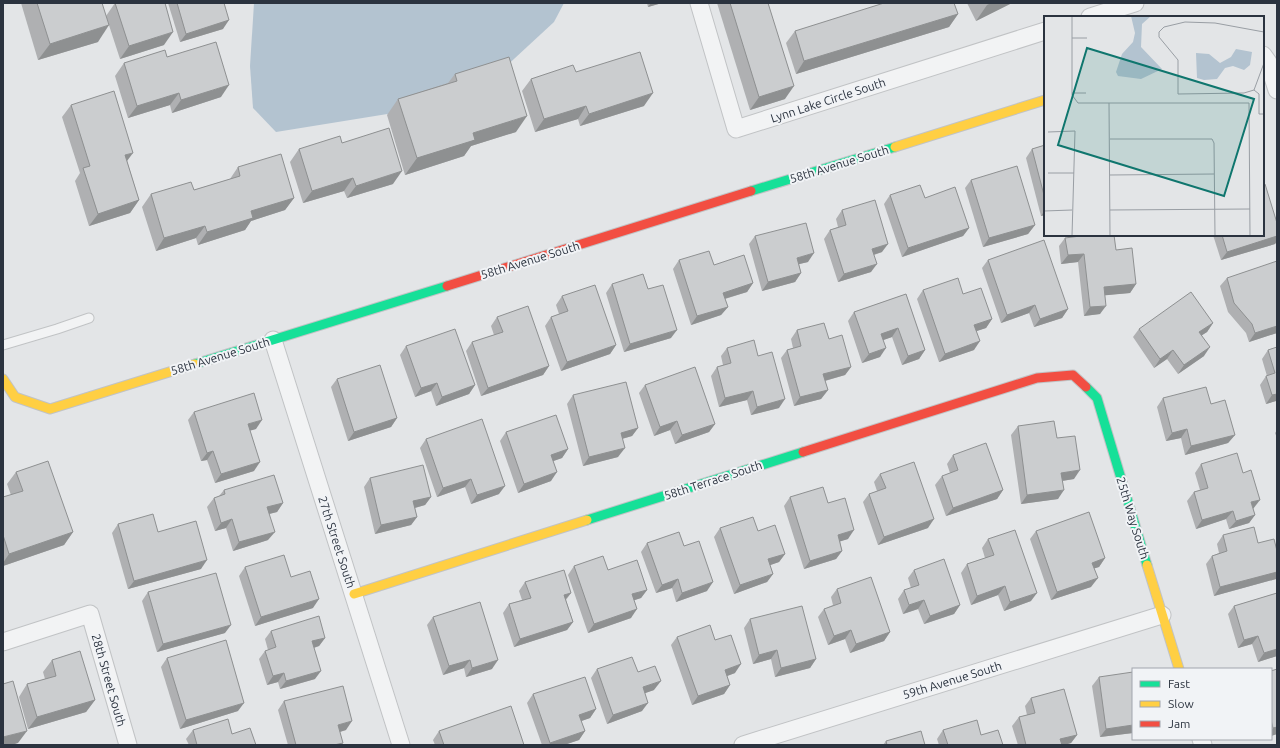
<svg xmlns="http://www.w3.org/2000/svg" width="1280" height="748" font-family="Ubuntu,sans-serif">
<style>
.water{fill:#b3c3d0}
.lines{fill:none;stroke-linecap:round;stroke-linejoin:round}
.lane-casing{stroke:#c1c3c5;stroke-width:11}
.street-casing{stroke:#c1c3c5;stroke-width:19}
.fast-casing{stroke:#c1c3c5;stroke-width:11}
.slow-casing{stroke:#c1c3c5;stroke-width:11}
.jam-casing{stroke:#c1c3c5;stroke-width:11}
.lane{stroke:#f2f3f4;stroke-width:9}
.street{stroke:#f2f3f4;stroke-width:17}
.fast{stroke:#16e098;stroke-width:9}
.slow{stroke:#ffcf43;stroke-width:9}
.jam{stroke:#f24e42;stroke-width:9}
.wall{fill:#afb0b2}
.shaded-wall{fill:#8e9091}
.building{fill:#cbcdcf;stroke:#8e9091}
.labels{text-anchor:middle;dominant-baseline:central;stroke-width:4;stroke-linejoin:round;paint-order:stroke}
.street-label{font-size:12px;fill:#2b333f;stroke:#f1f3f6}
.inset-road{fill:none;stroke:#999ea4;stroke-width:1}
.view{fill:#0f766e;fill-opacity:0.15;stroke:#0f766e;stroke-width:2}
.inset-edge{fill:none;stroke:#2b333f;stroke-width:2}
</style>
<rect width="100%" height="100%" fill="#e3e5e7"/>
<path class="water" d="M254,3H564L554,22L501,71L443,105L276,132L253,108L250,66Z"/>
<g class="lines">
<defs>
<path id="lane" d="M3,345L57,329L89,318"/>
<g id="street">
<path d="M699,3L736,129L1045,31"/>
<path d="M1090,17L1135,3"/>
<path d="M1263,55L1268,62L1277,90"/>
<path d="M273,340L401,745"/>
<path d="M3,642L90,614L128,745"/>
<path d="M1201,739L1203,745"/>
<path d="M743,745L1162,615"/>
</g>
<g id="fast">
<path d="M751,191L895,147"/>
<path d="M195,364L447,286"/>
<path d="M1086,387L1097,398L1147,565"/>
<path d="M587,520L803,452"/>
</g>
<g id="slow">
<path d="M895,147L1045,100"/>
<path d="M3,379L15,397L50,409L195,364"/>
<path d="M1147,565L1179,669"/>
<path d="M354,594L587,520"/>
</g>
<g id="jam">
<path d="M447,286L751,191"/>
<path d="M803,452L1037,378L1073,375L1086,387"/>
</g>
</defs>
<use href="#lane" class="lane-casing"/>
<use href="#street" class="street-casing"/>
<use href="#fast" class="fast-casing"/>
<use href="#slow" class="slow-casing"/>
<use href="#jam" class="jam-casing"/>
<use href="#lane" class="lane"/>
<use href="#street" class="street"/>
<use href="#fast" class="fast"/>
<use href="#slow" class="slow"/>
<use href="#jam" class="jam"/>
</g>
<g class="wall">
<path d="M21,3H102L98,42L38,60Z"/>
<path d="M115,3L164,45L120,59L106,16Z"/>
<path d="M168,3H224L223,29L180,42Z"/>
<path d="M647,3H662L648,7Z"/>
<path d="M717,3H768L785,99L750,110Z"/>
<path d="M967,3H1012L976,21Z"/>
<path d="M958,14L949,27L796,74L786,43L795,31Z"/>
<path d="M167,57L221,97L172,113L170,105L128,118L115,76L124,63Z"/>
<path d="M576,72L644,106L580,126L578,119L535,132L522,91L531,79Z"/>
<path d="M455,74L516,132L471,146L464,156L405,175L387,115L398,99L448,83Z"/>
<path d="M71,105L127,161L139,200L130,213L89,226L75,181L80,173L62,117Z"/>
<path d="M342,143L393,184L347,198L344,191L303,203L290,162L299,149Z"/>
<path d="M1045,145V215L1041,216L1026,158L1032,149Z"/>
<path d="M238,167L294,198L285,210L251,221L245,230L198,245L196,238L156,251L142,207L151,194L194,190L230,179Z"/>
<path d="M971,180L1035,225L1028,234L983,247L965,188Z"/>
<path d="M890,195L925,198L969,228L963,236L902,257L884,204Z"/>
<path d="M842,210L882,252L874,255L871,272L838,282L824,239L830,230L838,227L836,219Z"/>
<path d="M1213,235H1263L1277,236V241L1275,244L1221,260Z"/>
<path d="M755,236L808,262L799,264L801,273L795,282L762,291L749,244Z"/>
<path d="M1065,238L1116,250L1136,284L1130,293L1105,295L1100,314L1084,316L1078,262L1061,264L1059,246Z"/>
<path d="M679,260L714,265L753,283L747,292L725,299L728,307L721,315L691,325L673,269Z"/>
<path d="M988,260L1068,309L1062,318L1034,327L1029,313L1001,323L982,268Z"/>
<path d="M1227,278L1277,333L1249,342L1246,333L1228,312L1220,286Z"/>
<path d="M612,284L648,289L671,338L624,352L606,293Z"/>
<path d="M923,290L963,294L992,319L986,328L976,331L974,350L939,362L917,299Z"/>
<path d="M906,294L925,350L919,359L902,365L892,337L883,340L880,357L862,363L848,321L854,312Z"/>
<path d="M562,296L616,345L610,354L561,371L545,326L551,317L559,314L556,305Z"/>
<path d="M497,317L549,366L543,375L481,396L466,351L472,342L494,335L491,326Z"/>
<path d="M1213,323L1207,332L1202,335L1204,356L1178,374L1167,359L1154,368L1133,337L1139,329Z"/>
<path d="M797,330L829,339L851,367L845,375L825,381L828,390L821,399L794,406L781,358L787,350L793,348L791,339Z"/>
<path d="M406,346L475,385L469,394L436,406L431,391L415,397L400,355Z"/>
<path d="M1277,347V404L1276,401L1266,404L1260,385L1266,376H1267L1262,359L1268,350Z"/>
<path d="M727,348L758,356L779,408L751,415L747,400L719,407L711,376L717,367L723,365L721,356Z"/>
<path d="M337,379L397,418L391,427L348,441L331,387Z"/>
<path d="M645,385L715,424L709,432L675,444L670,430L654,436L639,393Z"/>
<path d="M573,395L638,428L632,436L622,439L618,457L583,466L567,404Z"/>
<path d="M1163,398L1211,404L1235,435L1228,443L1185,455L1181,438L1166,441L1157,407Z"/>
<path d="M194,412L256,429L250,430L254,471L215,483L207,460L201,461L188,420Z"/>
<path d="M1018,426L1074,479L1062,481L1058,499L1021,504L1011,435Z"/>
<path d="M1277,430V438L1275,433Z"/>
<path d="M506,432L568,449L562,458L553,461L551,481L518,493L500,441Z"/>
<path d="M426,439L499,494L471,504L465,487L437,497L420,448Z"/>
<path d="M953,455L1003,490L997,499L946,516L935,485L942,476L950,473L947,464Z"/>
<path d="M1201,464L1253,509L1255,515L1249,523L1229,529L1226,519L1196,529L1187,501L1194,492L1200,490L1195,473Z"/>
<path d="M16,472L73,532L64,545L3,566V497L11,495L7,484Z"/>
<path d="M880,474L928,528L878,545L863,502L869,494L877,491L874,482Z"/>
<path d="M370,478L431,497L425,505L415,508L417,517L411,525L375,534L364,487Z"/>
<path d="M224,490L283,503L277,512L269,514L268,540L233,551L226,528L215,531L207,507L214,498L219,496Z"/>
<path d="M790,497L828,503L848,539L840,541L842,551L836,559L804,569L784,506Z"/>
<path d="M118,524L158,532L201,569L128,589L112,533Z"/>
<path d="M720,528L758,531L785,554L779,562L770,565L773,574L767,582L734,594L714,537Z"/>
<path d="M1036,531L1105,558L1099,567L1094,568L1091,587L1051,600L1030,539Z"/>
<path d="M1223,535L1258,543L1276,579L1214,596L1206,564L1212,556L1219,553L1217,544Z"/>
<path d="M988,539L1031,601L1004,611L998,595L971,605L961,573L967,564L985,558L982,548Z"/>
<path d="M647,543L684,546L707,591L676,602L672,588L656,593L641,552Z"/>
<path d="M574,566L608,570L647,590L641,598L634,600L631,618L588,633L568,575Z"/>
<path d="M245,567L313,608L255,626L239,576Z"/>
<path d="M914,570L960,605L954,614L924,624L918,609L903,614L898,599L904,590L911,588L908,578Z"/>
<path d="M525,582L571,593L566,600L573,622L567,630L514,647L503,613L509,604L522,600L519,591Z"/>
<path d="M837,589L890,632L884,641L850,653L845,639L828,645L818,617L824,609L833,605L831,597Z"/>
<path d="M148,592L225,633L157,652L142,601Z"/>
<path d="M1277,593V656L1258,662L1252,644L1238,648L1228,614L1234,606Z"/>
<path d="M433,617L492,669L466,677L464,668L443,675L427,625Z"/>
<path d="M750,619L816,659L810,668L775,677L771,659L753,664L744,628Z"/>
<path d="M271,631L325,638L319,646L314,648L315,679L280,689L278,682L267,685L259,659L265,651L268,650L265,639Z"/>
<path d="M677,637L715,640L735,673L727,676L730,685L724,694L692,705L671,645Z"/>
<path d="M167,658L238,711L180,729L161,667Z"/>
<path d="M52,660L95,700L86,712L28,729L19,697L27,684L45,679L43,672Z"/>
<path d="M597,669L638,672L654,690L645,693L642,711L607,724L591,678Z"/>
<path d="M1271,671L1277,734L1271,736Z"/>
<path d="M1099,677L1133,733L1100,737L1092,686Z"/>
<path d="M533,694L596,709L590,718L581,721L585,731L579,740L564,745H542L527,703Z"/>
<path d="M1031,698L1077,735L1071,743L1064,745H1018L1012,726L1019,717L1027,715L1025,706Z"/>
<path d="M284,701L346,730L340,732L341,745H288L278,710Z"/>
<path d="M193,730L232,734L256,745H189L186,739Z"/>
<path d="M943,730L981,735L1003,745H939L937,739Z"/>
<path d="M439,731L524,745H435L433,740Z"/>
<path d="M886,741L925,745H883Z"/>
</g>
<g class="shaded-wall">
<path d="M651,3H662L648,7Z"/>
<path d="M991,3H1012L976,21L987,5Z"/>
<path d="M958,14L949,27L796,74L804,61Z"/>
<path d="M229,20L223,29L180,42L186,34Z"/>
<path d="M109,25L98,42L38,60L50,44Z"/>
<path d="M173,32L164,45L120,59L129,46Z"/>
<path d="M229,85L221,97L172,113L181,100Z"/>
<path d="M794,86L785,99L750,110L759,97Z"/>
<path d="M179,93L170,105L128,118L137,106Z"/>
<path d="M653,93L644,106L580,126L589,114Z"/>
<path d="M586,106L578,119L535,132L544,119Z"/>
<path d="M527,116L516,132L471,146L464,156L405,175L417,158L473,133Z"/>
<path d="M133,153L124,165L125,155Z"/>
<path d="M402,171L393,184L347,198L356,186Z"/>
<path d="M353,178L344,191L303,203L312,191Z"/>
<path d="M294,198L285,210L251,221L245,230L198,245L207,232L251,211Z"/>
<path d="M139,200L130,213L89,226L98,214Z"/>
<path d="M1045,210V215L1041,216Z"/>
<path d="M1035,225L1028,234L983,247L989,238Z"/>
<path d="M205,226L196,238L156,251L164,238Z"/>
<path d="M969,228L963,236L902,257L908,248Z"/>
<path d="M1277,236V241L1275,244L1221,260L1227,252Z"/>
<path d="M888,244L882,252L866,257L872,249Z"/>
<path d="M814,253L808,262L791,266L797,258Z"/>
<path d="M1084,254L1078,262L1061,264L1068,255Z"/>
<path d="M877,264L871,272L838,282L844,274Z"/>
<path d="M801,273L795,282L762,291L768,282Z"/>
<path d="M753,283L747,292L717,301L723,293Z"/>
<path d="M1136,284L1130,293L1098,296L1104,287Z"/>
<path d="M1035,305L1029,313L1001,323L1007,315Z"/>
<path d="M1106,306L1100,314L1084,316L1090,307Z"/>
<path d="M728,307L721,315L691,325L697,316Z"/>
<path d="M1068,309L1062,318L1034,327L1040,319Z"/>
<path d="M992,319L986,328L968,334L974,325Z"/>
<path d="M1213,323L1207,332L1193,341L1199,332Z"/>
<path d="M1277,326V333L1249,342L1255,333Z"/>
<path d="M898,328L892,337L875,343L881,334Z"/>
<path d="M677,330L671,338L624,352L630,344Z"/>
<path d="M980,341L974,350L939,362L945,354Z"/>
<path d="M616,345L610,354L561,371L567,362Z"/>
<path d="M1210,347L1204,356L1178,374L1184,365Z"/>
<path d="M886,348L880,357L862,363L869,354Z"/>
<path d="M925,350L919,359L902,365L908,356Z"/>
<path d="M1173,350L1167,359L1154,368L1160,359Z"/>
<path d="M549,366L543,375L481,396L488,388Z"/>
<path d="M851,367L845,375L817,383L823,374Z"/>
<path d="M437,383L431,391L415,397L421,388Z"/>
<path d="M475,385L469,394L436,406L442,397Z"/>
<path d="M828,390L821,399L794,406L800,397Z"/>
<path d="M753,391L747,400L719,407L725,398Z"/>
<path d="M1277,394V399L1276,401L1266,404L1272,395Z"/>
<path d="M785,399L779,408L751,415L757,407Z"/>
<path d="M397,418L391,427L348,441L354,432Z"/>
<path d="M262,420L256,429L242,433L248,424Z"/>
<path d="M677,421L670,430L654,436L660,427Z"/>
<path d="M715,424L709,432L675,444L682,435Z"/>
<path d="M638,428L632,436L614,441L621,433Z"/>
<path d="M1187,429L1181,438L1166,441L1172,433Z"/>
<path d="M1235,435L1228,443L1185,455L1191,446Z"/>
<path d="M625,448L618,457L583,466L589,457Z"/>
<path d="M568,449L562,458L545,464L551,455Z"/>
<path d="M213,451L207,460L201,461L207,453Z"/>
<path d="M260,462L254,471L215,483L221,474Z"/>
<path d="M1080,470L1074,479L1055,482L1061,473Z"/>
<path d="M557,472L551,481L518,493L524,484Z"/>
<path d="M471,479L465,487L437,497L443,488Z"/>
<path d="M505,486L499,494L471,504L477,495Z"/>
<path d="M1003,490L997,499L946,516L953,508Z"/>
<path d="M1064,490L1058,499L1021,504L1027,495Z"/>
<path d="M431,497L425,505L407,510L413,501Z"/>
<path d="M1260,500L1253,509L1251,502Z"/>
<path d="M283,503L277,512L261,516L267,507Z"/>
<path d="M1233,511L1226,519L1196,529L1202,520Z"/>
<path d="M1255,515L1249,523L1229,529L1236,521Z"/>
<path d="M417,517L411,525L375,534L381,525Z"/>
<path d="M232,519L226,528L215,531L221,523Z"/>
<path d="M934,519L928,528L878,545L884,537Z"/>
<path d="M854,530L848,539L832,544L838,535Z"/>
<path d="M73,532L64,545L3,566V563L9,554Z"/>
<path d="M275,532L268,540L233,551L239,542Z"/>
<path d="M842,551L836,559L804,569L810,561Z"/>
<path d="M785,554L779,562L762,568L768,559Z"/>
<path d="M1105,558L1099,567L1086,571L1092,563Z"/>
<path d="M207,560L201,569L128,589L134,581Z"/>
<path d="M1277,572V579H1276L1214,596L1220,587Z"/>
<path d="M773,574L767,582L734,594L740,585Z"/>
<path d="M1098,578L1091,587L1051,600L1057,592Z"/>
<path d="M678,579L672,588L656,593L662,585Z"/>
<path d="M713,582L707,591L676,602L682,593Z"/>
<path d="M1005,586L998,595L971,605L977,596Z"/>
<path d="M647,590L641,598L626,603L632,594Z"/>
<path d="M571,593L564,601V595Z"/>
<path d="M1037,593L1031,601L1004,611L1010,602Z"/>
<path d="M319,599L313,608L255,626L261,617Z"/>
<path d="M924,600L918,609L903,614L909,605Z"/>
<path d="M960,605L954,614L924,624L930,616Z"/>
<path d="M637,609L631,618L588,633L594,624Z"/>
<path d="M573,622L567,630L514,647L520,639Z"/>
<path d="M231,625L225,633L157,652L163,644Z"/>
<path d="M851,630L845,639L828,645L834,636Z"/>
<path d="M890,632L884,641L850,653L856,644Z"/>
<path d="M1258,636L1252,644L1238,648L1244,640Z"/>
<path d="M325,638L319,646L306,650L312,641Z"/>
<path d="M1277,649V656L1258,662L1264,653Z"/>
<path d="M777,650L771,659L753,664L759,655Z"/>
<path d="M816,659L810,668L775,677L781,668Z"/>
<path d="M470,660L464,668L443,675L449,666Z"/>
<path d="M498,660L492,669L466,677L472,668Z"/>
<path d="M741,664L735,673L719,679L725,670Z"/>
<path d="M321,671L315,679L280,689L286,681Z"/>
<path d="M284,673L278,682L267,685L273,676Z"/>
<path d="M661,681L654,690L637,696L643,687Z"/>
<path d="M730,685L724,694L692,705L698,696Z"/>
<path d="M95,700L86,712L28,729L37,717Z"/>
<path d="M244,703L238,711L180,729L186,720Z"/>
<path d="M648,703L642,711L607,724L613,715Z"/>
<path d="M596,709L590,718L573,724L579,715Z"/>
<path d="M352,721L346,730L332,734L338,725Z"/>
<path d="M1133,725V733L1100,737L1106,729Z"/>
<path d="M1277,727V734L1271,736V731L1273,728Z"/>
<path d="M27,731L18,743L12,745H3V737Z"/>
<path d="M585,731L579,740L564,745H549L550,743Z"/>
<path d="M1077,735L1071,743L1064,745H1056L1060,739Z"/>
<path d="M343,743L341,745H334Z"/>
</g>
<g class="building">
<path d="M37,3H102L109,25L50,44Z"/>
<path d="M115,3H165L173,32L129,46Z"/>
<path d="M177,3H224L229,20L186,34Z"/>
<path d="M730,3H768L794,86L759,97Z"/>
<path d="M884,3H954L958,14L804,61L795,31Z"/>
<path d="M216,42L229,85L181,100L179,93L137,106L124,63L165,50L167,57Z"/>
<path d="M640,52L653,93L589,114L586,106L544,119L531,79L573,65L576,72Z"/>
<path d="M509,57L527,116L473,133L475,140L417,158L398,99L457,81L455,74Z"/>
<path d="M114,91L133,153L125,155L139,200L98,214L83,168L90,166L71,105Z"/>
<path d="M389,128L402,171L356,186L353,178L312,191L299,149L340,136L342,143Z"/>
<path d="M1045,145V199L1032,149Z"/>
<path d="M281,154L294,198L251,211L253,218L207,232L205,226L164,238L151,194L191,182L194,190L240,176L238,167Z"/>
<path d="M1017,166L1035,225L989,238L971,180Z"/>
<path d="M1263,184H1265L1277,223V236L1227,252L1222,235H1263Z"/>
<path d="M920,185L925,198L955,187L969,228L908,248L890,195Z"/>
<path d="M875,200L888,244L872,249L877,264L844,274L830,230L846,225L842,210Z"/>
<path d="M806,223L814,253L797,258L801,273L768,282L755,236Z"/>
<path d="M1088,235H1114L1116,250L1132,248L1136,284L1104,287L1106,306L1090,307L1084,254L1068,255L1065,238Z"/>
<path d="M1044,240L1068,309L1040,319L1035,305L1007,315L988,260Z"/>
<path d="M709,251L714,265L744,255L753,283L723,293L728,307L697,316L679,260Z"/>
<path d="M1277,261V326L1255,333L1252,324L1234,303L1227,278Z"/>
<path d="M643,274L648,289L663,285L677,330L630,344L612,284Z"/>
<path d="M958,278L963,294L981,288L992,319L974,325L980,341L945,354L923,290Z"/>
<path d="M595,285L616,345L567,362L551,317L568,311L562,296Z"/>
<path d="M1191,292L1213,323L1199,332L1210,347L1184,365L1173,350L1160,359L1139,329Z"/>
<path d="M906,294L925,350L908,356L898,328L881,334L886,348L869,354L854,312Z"/>
<path d="M528,306L549,366L488,388L472,342L503,332L497,317Z"/>
<path d="M824,323L829,339L842,335L851,367L823,374L828,390L800,397L787,350L801,346L797,330Z"/>
<path d="M455,329L475,385L442,397L437,383L421,388L406,346Z"/>
<path d="M754,340L758,356L772,352L785,399L757,407L753,391L725,398L717,367L731,363L727,348Z"/>
<path d="M1277,347V394L1272,395L1266,376L1275,373L1268,350Z"/>
<path d="M380,365L397,418L354,432L337,379Z"/>
<path d="M695,367L715,424L682,435L677,421L660,427L645,385Z"/>
<path d="M626,382L638,428L621,433L625,448L589,457L573,395Z"/>
<path d="M1206,387L1211,404L1225,400L1235,435L1191,446L1187,429L1172,433L1163,398Z"/>
<path d="M254,393L262,420L248,424L260,462L221,474L213,451L207,453L194,412Z"/>
<path d="M556,415L568,449L551,455L557,472L524,484L506,432Z"/>
<path d="M482,419L505,486L477,495L471,479L443,488L426,439Z"/>
<path d="M1054,421L1057,438L1075,436L1080,470L1061,473L1064,490L1027,495L1018,426Z"/>
<path d="M986,443L1003,490L953,508L942,476L958,470L953,455Z"/>
<path d="M1237,453L1243,473L1251,470L1260,500L1251,502L1255,515L1236,521L1233,511L1202,520L1194,492L1208,488L1201,464Z"/>
<path d="M48,461L73,532L9,554L3,535V497L23,491L16,472Z"/>
<path d="M914,462L934,519L884,537L869,494L886,488L880,474Z"/>
<path d="M423,465L431,497L413,501L417,517L381,525L370,478Z"/>
<path d="M274,475L283,503L267,507L275,532L239,542L232,519L221,523L214,498L225,494L224,490Z"/>
<path d="M823,487L828,503L845,498L854,530L838,535L842,551L810,561L790,497Z"/>
<path d="M1089,512L1105,558L1092,563L1098,578L1057,592L1036,531Z"/>
<path d="M153,514L158,532L196,521L207,560L134,581L118,524Z"/>
<path d="M753,517L758,531L775,525L785,554L768,559L773,574L740,585L720,528Z"/>
<path d="M1254,527L1258,543L1274,539L1277,551V572L1220,587L1212,556L1227,551L1223,535Z"/>
<path d="M1015,530L1037,593L1010,602L1005,586L977,596L967,564L994,555L988,539Z"/>
<path d="M679,532L684,546L699,541L713,582L682,593L678,579L662,585L647,543Z"/>
<path d="M284,555L291,577L310,571L319,599L261,617L245,567Z"/>
<path d="M603,556L608,570L637,560L647,590L632,594L637,609L594,624L574,566Z"/>
<path d="M944,559L960,605L930,616L924,600L909,605L904,590L919,585L914,570Z"/>
<path d="M564,570L571,593L564,595L573,622L520,639L509,604L531,598L525,582Z"/>
<path d="M216,573L231,625L163,644L148,592Z"/>
<path d="M871,577L890,632L856,644L851,630L834,636L824,609L841,603L837,589Z"/>
<path d="M1277,593V649L1264,653L1258,636L1244,640L1234,606Z"/>
<path d="M480,602L498,660L472,668L470,660L449,666L433,617Z"/>
<path d="M802,606L816,659L781,668L777,650L759,655L750,619Z"/>
<path d="M319,616L325,638L312,641L321,671L286,681L284,673L273,676L265,651L276,647L271,631Z"/>
<path d="M710,625L715,640L731,635L741,664L725,670L730,685L698,696L677,637Z"/>
<path d="M226,640L244,703L186,720L167,658Z"/>
<path d="M80,651L95,700L37,717L27,684L56,676L52,660Z"/>
<path d="M632,657L638,672L655,666L661,681L643,687L648,703L613,715L597,669Z"/>
<path d="M1277,669V727L1273,728L1271,720V671Z"/>
<path d="M1133,672V725L1106,729L1099,677Z"/>
<path d="M585,677L596,709L579,715L585,731L550,743L533,694Z"/>
<path d="M13,681L27,731L3,737V684Z"/>
<path d="M343,686L352,721L338,725L343,743L334,745H296L284,701Z"/>
<path d="M1064,689L1077,735L1060,739L1062,745H1026L1019,717L1035,713L1031,698Z"/>
<path d="M511,706L524,745H444L439,731Z"/>
<path d="M228,719L232,734L250,728L256,745H197L193,730Z"/>
<path d="M977,720L981,735L998,730L1003,745H948L943,730Z"/>
<path d="M921,731L925,745H887L886,741Z"/>
</g>
<g class="labels">
<g class="street-label">
<text transform="translate(828 100) rotate(-18)">Lynn Lake Circle South</text>
<text transform="translate(839 164) rotate(-17)">58th Avenue South</text>
<text transform="translate(530 260) rotate(-17)">58th Avenue South</text>
<text transform="translate(220 356) rotate(-17)">58th Avenue South</text>
<text transform="translate(713 480) rotate(-18)">58th Terrace South</text>
<text transform="translate(1133 518) rotate(73)">25th Way South</text>
<text transform="translate(337 542) rotate(72)">27th Street South</text>
<text transform="translate(109 680) rotate(74)">28th Street South</text>
<text transform="translate(952 680) rotate(-17)">59th Avenue South</text>
</g>
</g>
<g transform="translate(1044 16)">
<rect width="220" height="220" fill="#e3e5e7"/>
<path d="M87,0H107L98,8L97,31L118,53L97,63L74,60L72,56L78,38L89,26L91,17ZM192,33L208,36L206,49L200,54L189,50L181,52L173,63L160,64L153,62L152,37L165,38L176,47L187,41Z" fill="#b3c3d0"/>
<path class="inset-road" d="M28,0V79L34,87H205L206,220M220,16L171,7L141,6L120,11L115,16V21L134,44V78L200,77L210,74L220,47M28,22H43M210,74L215,78V98H220M28,77H42M65,87L66,220M4,116L31,115L28,220M66,123H168L170,127L171,220M4,157H30M66,159L170,158M66,194L206,193M0,195L28,194"/>
<path class="view" d="M43,32L210,83L180,180L14,129Z"/>
<rect width="220" height="220" class="inset-edge"/>
</g>
<rect width="1280" height="748" fill="none" stroke="#2b333f" stroke-width="8"/>
<rect x="1132" y="668" width="140" height="72" fill="#f1f3f6" stroke="#a2a6ad"/>
<rect x="1140" y="681" width="20" height="6" fill="#16e098" stroke="#a2a6ad"/>
<text x="1168" y="688" font-size="12" fill="#2b333f">Fast</text>
<rect x="1140" y="701" width="20" height="6" fill="#ffcf43" stroke="#a2a6ad"/>
<text x="1168" y="708" font-size="12" fill="#2b333f">Slow</text>
<rect x="1140" y="721" width="20" height="6" fill="#f24e42" stroke="#a2a6ad"/>
<text x="1168" y="728" font-size="12" fill="#2b333f">Jam</text>
</svg>
